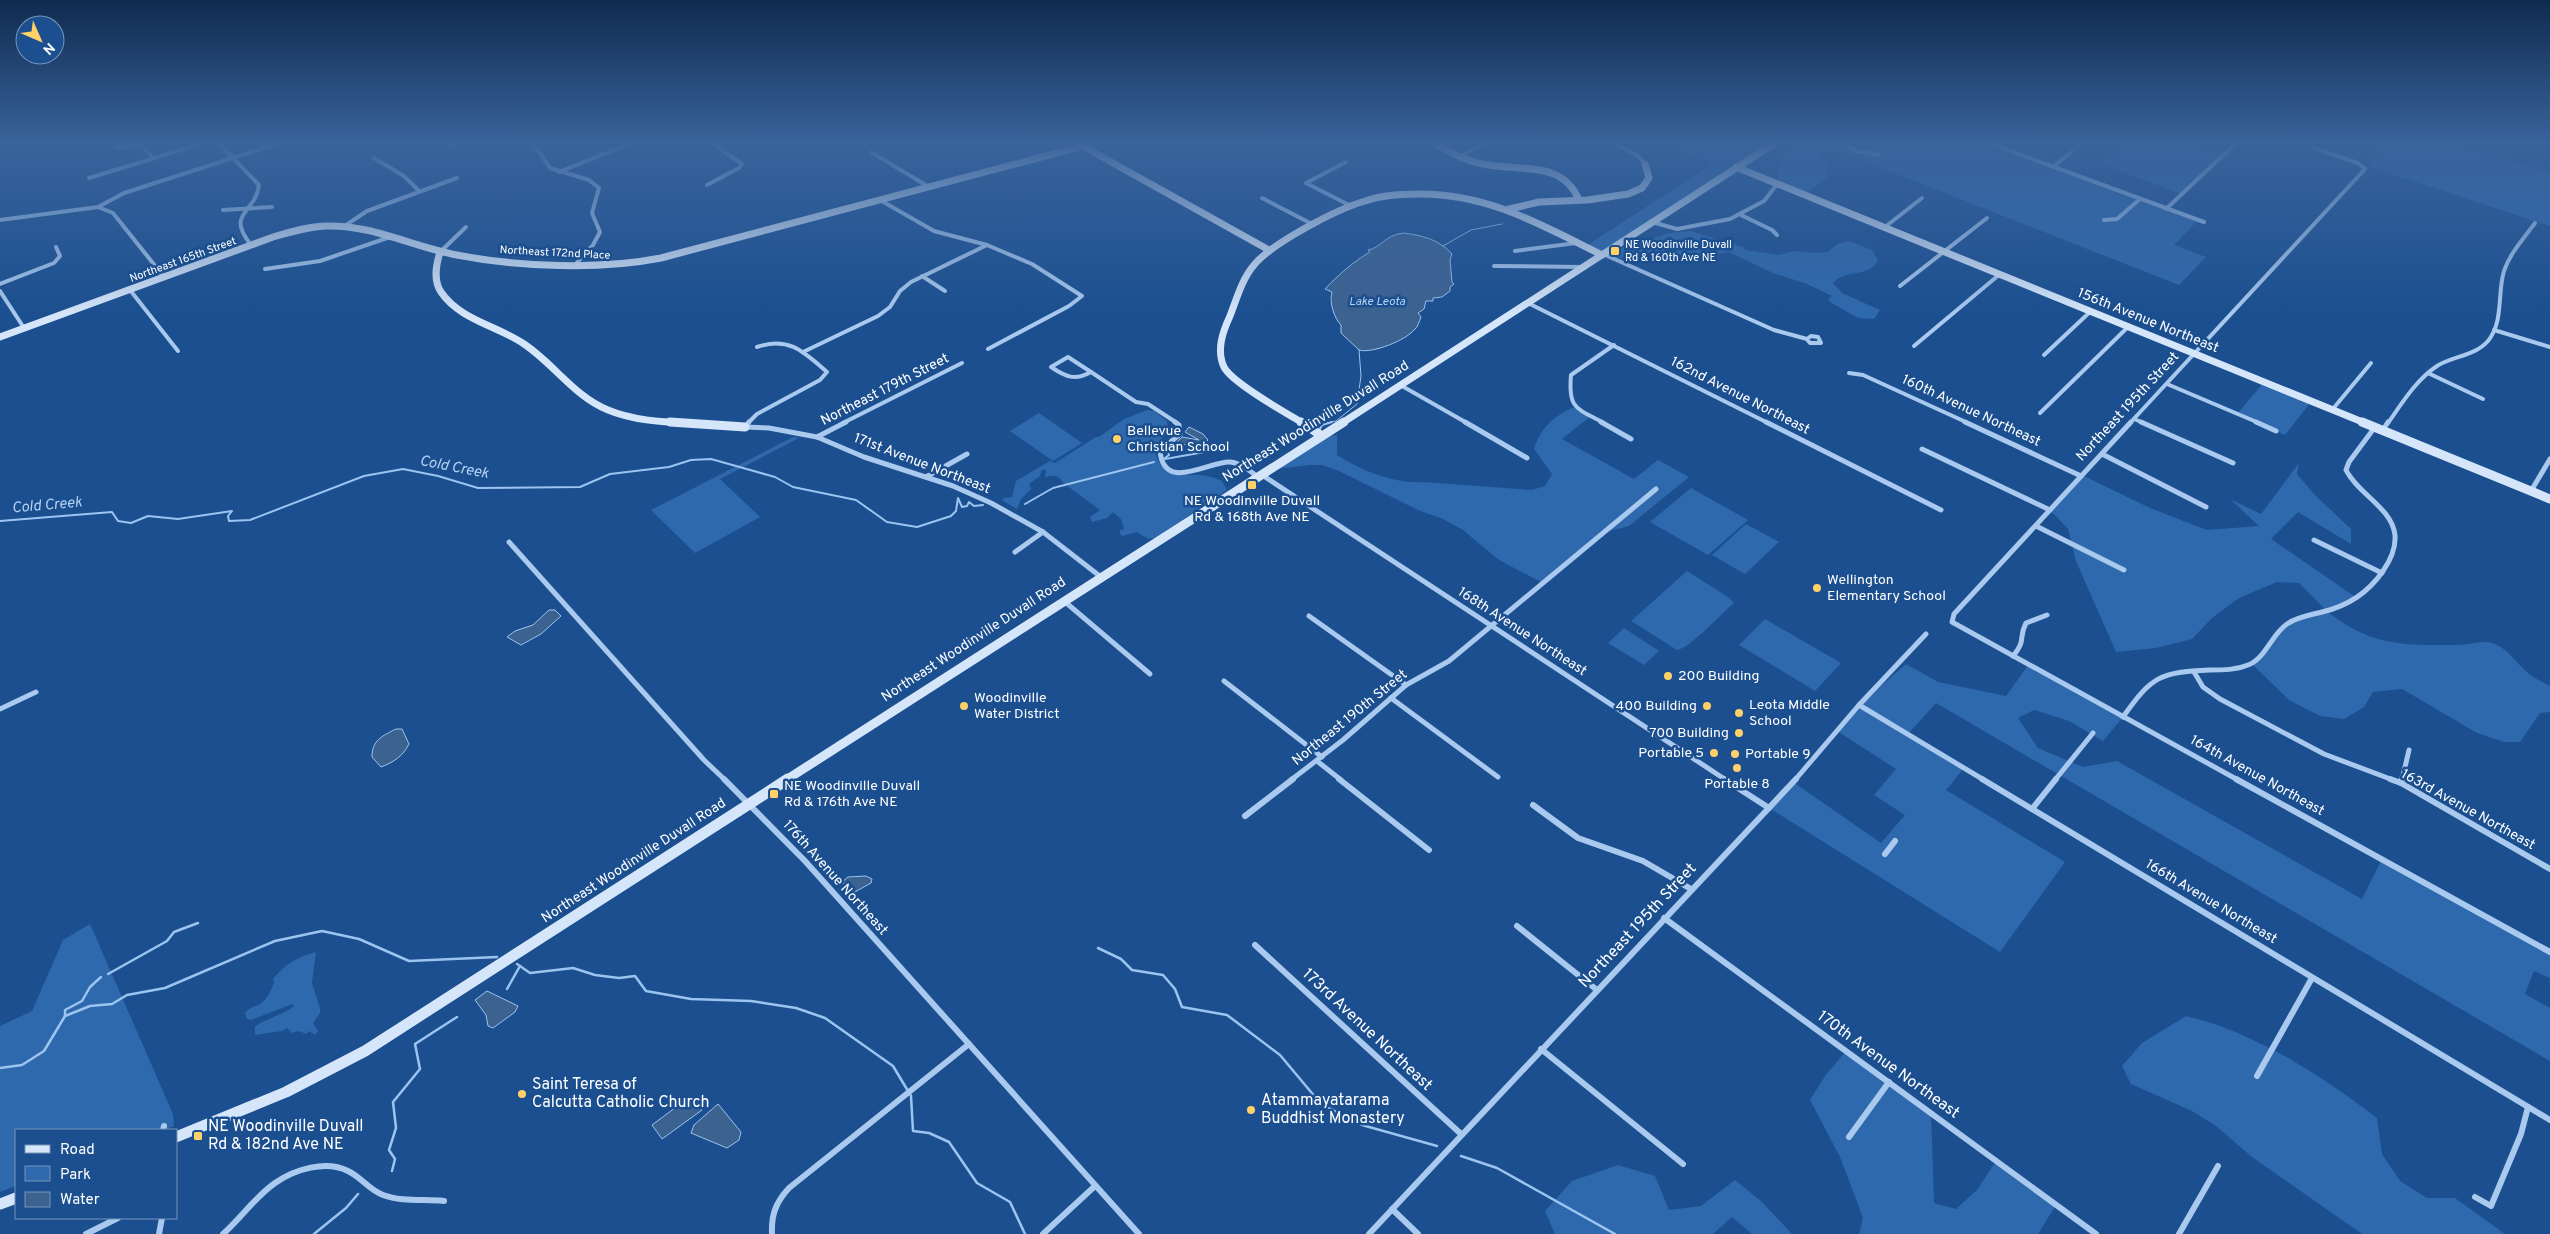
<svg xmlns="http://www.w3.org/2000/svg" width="2550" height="1234" font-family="Overpass,sans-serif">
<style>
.green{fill:#2e69ad}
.water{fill:#3c6290;stroke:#9cc4f0}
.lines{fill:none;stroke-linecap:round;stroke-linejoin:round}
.stream-far2{stroke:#9cc4f0;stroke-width:1}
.stream-far1{stroke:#9cc4f0;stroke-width:2}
.stream{stroke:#9cc4f0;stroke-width:2.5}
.street-far2{stroke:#a9c9ee;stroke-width:4}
.street-far1{stroke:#a9c9ee;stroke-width:5}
.street{stroke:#a9c9ee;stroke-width:6}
.secondary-far2{stroke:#d6e6fa;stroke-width:7}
.secondary-far1{stroke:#d6e6fa;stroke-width:9}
.secondary{stroke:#d6e6fa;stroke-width:11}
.poi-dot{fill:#ffd166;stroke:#1b4f8f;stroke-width:2}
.labels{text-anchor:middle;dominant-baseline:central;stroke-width:5;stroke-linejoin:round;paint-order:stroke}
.far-poi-label{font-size:11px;fill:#fff;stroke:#1b4f8f;text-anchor:start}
.far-street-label{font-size:11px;fill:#fff;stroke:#1b4f8f}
.far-water-label{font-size:12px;font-style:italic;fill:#b5d3f5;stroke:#1b4f8f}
.street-label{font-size:14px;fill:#fff;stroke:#1b4f8f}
.poi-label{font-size:14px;fill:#fff;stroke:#1b4f8f;text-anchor:start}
.water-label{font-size:15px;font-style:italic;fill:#b5d3f5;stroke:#1b4f8f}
.near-street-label{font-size:16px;fill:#fff;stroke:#1b4f8f}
.near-poi-label{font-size:16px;fill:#fff;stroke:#1b4f8f;text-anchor:start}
</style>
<rect width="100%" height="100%" fill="#1b4f8f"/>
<g class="green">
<path d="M1673,143H1775L1605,253L1670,233L1690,231L1743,247L1745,250L1779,255L1794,251L1817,253L1828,252L1837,244L1849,241L1872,250L1878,260C1868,279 1846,268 1833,283L1842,293L1880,310L1874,319L1858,318L1832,303L1828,300L1832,296L1807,284L1773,273L1729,252L1705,256L1652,253L1616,258L1586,246L1712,164L1669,146Z"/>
<path d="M1797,143H1989L2198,220L2174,245L2206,257L2179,285L1841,152L1823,151L1819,154L1826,163L1827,177L1806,194L1778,183L1777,177L1781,161L1778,158Z"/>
<path d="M2126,143H2195L2225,153L2182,194L2101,164Z"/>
<path d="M2350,143H2375L2385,147L2389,143H2453L2550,173V226L2367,166L2379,153Z"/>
<path d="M2264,382L2311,402L2285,435L2237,414Z"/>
<path d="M1576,406L1591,416L1562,439L1634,479L1658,460L1689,477L1629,526L1605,532L1541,582L1499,560L1463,530L1443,519L1418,510L1339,471L1322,465H1310L1275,469L1327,436L1337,435V455C1362,471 1395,484 1424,482L1532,490L1545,486L1552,474L1534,449C1541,427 1554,416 1576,406Z"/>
<path d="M1147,410L1154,411L1167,421L1169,431L1154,448C1161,477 1174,474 1199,475C1207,475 1215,478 1222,481L1227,490L1155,538L1148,539L1137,532L1122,536L1120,534V530L1124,529L1121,519L1113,512L1107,518L1092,522L1090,517L1100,510L1062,482C1059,474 1052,476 1045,477L1046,470H1042L1040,476L1029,484L1031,489L1021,499L1017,509L1003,501V498L1012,497L1016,481L1050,461L1055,463L1096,437H1099L1124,419Z"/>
<path d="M1039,413L1082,443L1053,461L1010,431Z"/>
<path d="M793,437L799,438L720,479L760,517L695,553L651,510Z"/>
<path d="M2299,463L2297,474L2315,495L2351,529V544L2298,512L2271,539L2357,598L2328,612C2373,647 2403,645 2458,645C2468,645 2483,640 2492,643C2508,648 2515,662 2527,672C2533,678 2543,682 2550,686V712L2540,713L2520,742H2504L2477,733L2402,689L2373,692L2364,707L2344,719L2320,716L2289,700L2251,663L2289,623L2327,611L2299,583L2277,582L2239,598L2212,618L2192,639L2156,648L2116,652L2076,561L2068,529L2050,510L2082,475L2150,508L2207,530L2259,526L2230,499L2261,514Z"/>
<path d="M1691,488L1748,520L1708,555L1650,522Z"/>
<path d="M1746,524L1779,542L1745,574L1712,555Z"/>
<path d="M1687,571L1728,597L1734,603C1722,613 1689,649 1677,650L1631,621Z"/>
<path d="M1765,619L1841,663L1815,691L1739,645Z"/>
<path d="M1624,628L1659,651L1644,665L1608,643Z"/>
<path d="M1906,664L1938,682L2006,696L2029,664L2123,717L2103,741L2069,721L2034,710L2018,718L2038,748L2083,767L2117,761L2362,899L2382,859L2550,953V978L2534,971L2525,994L2550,1008V1061L1936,703L1908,734L1964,768L1946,790L2065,862L2000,952L1769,808L1793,782L1881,843L1905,815L1874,795L1896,769L1837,731L1859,705Z"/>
<path d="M90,924L173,1114L174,1126L164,1130H16V1186L0,1192V1026L32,1011L63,940Z"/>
<path d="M316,952L312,983L320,1008V1013L313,1023L318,1031L315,1035L309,1031L306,1034L299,1031L292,1033L287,1028L282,1031L255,1035V1026C266,1019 287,1013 294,1006L292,1004L251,1020L247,1019L245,1013C250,1007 254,1007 260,1004C267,1000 271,990 274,983L273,979C285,964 297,957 316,952Z"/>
<path d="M2186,1016C2257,1033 2320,1075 2377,1118L2382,1154L2400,1181L2427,1198H2455L2505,1234H2362L2252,1157L2216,1126L2192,1111L2131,1084L2122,1066L2142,1043Z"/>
<path d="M1846,1051L1931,1113L1934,1203L1956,1209L1977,1190L1996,1161L2056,1205L2038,1234H1859L1863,1218L1840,1157L1810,1100L1825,1076Z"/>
<path d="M1618,1165L1655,1176L1669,1210L1701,1206L1735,1180L1761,1201L1792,1234H1752L1732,1217L1713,1234H1555L1545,1211L1572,1181Z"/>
</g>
<g class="water">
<path d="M1403,233C1422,235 1440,240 1452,254L1450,260L1452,282L1454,284L1450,287V291L1442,297L1433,298V301H1426L1424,309L1418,313L1421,317C1419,322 1418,327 1414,330C1406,340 1372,354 1359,350L1341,333V325C1334,318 1329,302 1332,292L1325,289C1337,276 1354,261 1370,252L1368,250C1381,248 1385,235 1403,233Z"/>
<path d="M1189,427L1203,434L1208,440L1204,444L1174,445L1182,437L1199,440L1185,432Z"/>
<path d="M549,610H555L561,616L541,634L521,645L507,637L515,631L533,625Z"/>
<path d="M396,729H402L409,744C403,756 394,762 381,767L372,757C372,740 382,736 396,729Z"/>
<path d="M866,876L872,879L871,883L853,893L842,882L848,877Z"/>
<path d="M487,991L518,1006L515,1012L493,1028L488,1026L486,1015L475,1000Z"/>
<path d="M691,1096L702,1110L662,1139L652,1125Z"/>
<path d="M718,1104L741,1132L739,1140L727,1148L691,1133L694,1125Z"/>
</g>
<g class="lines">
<g class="stream-far2">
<path d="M1443,246L1471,230L1502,224"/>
<path d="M1327,423L1336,421L1357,404L1361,376L1359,350"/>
</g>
<g class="stream-far1">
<path d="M1320,429L1322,425L1332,422"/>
<path d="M1165,458L1169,455L1167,449L1177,450L1172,446"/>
<path d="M1165,459L1216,450"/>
<path d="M1025,504L1053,488L1154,462"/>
<path d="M0,521L112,512L118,521L131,523L148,516L178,519L232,511L228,516L229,521L250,520L364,476L403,469L438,476L478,488L580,487L610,474L669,467L691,460L711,459L775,477L793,487L856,500L887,522L917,527L951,516L956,511L958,498L962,507L967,506L969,502L974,506L983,505"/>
</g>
<g class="stream">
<path d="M1098,948L1121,959L1132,970L1163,975L1175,989L1182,1007L1227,1015L1280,1055L1321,1104L1362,1125L1437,1146"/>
<path d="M517,964L530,973L573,968L595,975L619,978L635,976L646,991L691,999L751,1001L796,1008L825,1018L893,1066L911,1096L913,1131L929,1133L949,1142L977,1183L1010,1202L1025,1234"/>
<path d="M108,974L167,941L174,932L198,923"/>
<path d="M507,989L520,966"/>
<path d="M65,1016V1010L82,1001L90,987L101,977"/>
<path d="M0,1068L22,1065L44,1051L65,1016L90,1006L112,1004L127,995L165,988L275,941L322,931L359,939L409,961L497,957"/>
<path d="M1461,1156L1497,1168L1615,1234"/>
<path d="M392,1171L395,1159L389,1150L396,1128L393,1102L420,1069L415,1044L457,1017"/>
<path d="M314,1234L346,1208L358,1194"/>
</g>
<g class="street-far2">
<path d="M219,143L259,185C255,215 225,212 251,245"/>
<path d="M533,143L550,168L589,180L599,188L592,213L600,232L593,245L574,266"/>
<path d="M1613,143L1637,155L1645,164"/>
<path d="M1842,143L1857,151L1878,155"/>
<path d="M1989,143L2204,222"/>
<path d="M450,146L457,143"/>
<path d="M1083,146L1095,143"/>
<path d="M116,147L142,146L154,158"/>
<path d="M871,152L929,187"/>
<path d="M1461,156L1484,143"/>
<path d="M374,158L404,176L419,191"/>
<path d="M2053,167L2082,143"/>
<path d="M559,172L631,143"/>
<path d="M89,178L203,143"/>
<path d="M1306,183L1351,206"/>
<path d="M1306,183L1346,162"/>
<path d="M707,185L739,168L742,164L712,143"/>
<path d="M1262,198L1314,225"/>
<path d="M880,200L934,231L987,245L1032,264L1082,296L1069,306L988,349"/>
<path d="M98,207L113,213L164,277"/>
<path d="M2166,209L2236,143"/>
<path d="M223,210L272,207"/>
<path d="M1741,215L1772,230L1777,235"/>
<path d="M0,220L98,207L124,193L279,143"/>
<path d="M2104,220L2117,219L2140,199"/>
<path d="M1652,222L1677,229L1730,219L1764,201L1778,183"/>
<path d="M346,225L367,211L457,178"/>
<path d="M1885,227L1922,198"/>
<path d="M1515,251L1576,243"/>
<path d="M440,252L466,227"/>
<path d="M1603,254L1774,330L1807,339"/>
<path d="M1494,266L1583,267"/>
<path d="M265,269L320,261L390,237"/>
<path d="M922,276L945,291"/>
<path d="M0,284L54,263L60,256L56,247"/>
<path d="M1900,286L1987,218"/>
<path d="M130,290L178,351"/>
<path d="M0,291L24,328"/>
<path d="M1528,303L1768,423"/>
<path d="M2494,330L2550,347"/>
<path d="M1811,336L1818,337L1821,343H1810L1807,339Z"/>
<path d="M1914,346L2000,274"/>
<path d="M803,352L878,316L890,307L900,291L911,282L987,245"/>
<path d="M2044,355L2091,311"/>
<path d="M1068,357L1091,372C1075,381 1066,377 1051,367Z"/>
<path d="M1091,372L1136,402L1148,404L1177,423"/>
<path d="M1849,373L1863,375L1968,423"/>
<path d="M2428,373L2483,399"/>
<path d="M2167,384L2259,423"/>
<path d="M1402,386L1467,423"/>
<path d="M2332,410L2371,363"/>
<path d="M2040,413L2129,326"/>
<path d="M2134,419L2144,423"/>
<path d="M748,423L757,414L820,380L827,372C804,352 789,336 757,347"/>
<path d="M843,423L962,363"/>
<path d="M1604,423C1576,408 1568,409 1571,375L1614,345"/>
<path d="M2130,423L2365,169L2358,163L2314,148"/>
<path d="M2388,423C2402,403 2416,380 2437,366C2453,356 2475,356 2488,341C2504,321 2497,294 2504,271C2510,253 2524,238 2535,223"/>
</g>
<g class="street-far1">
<path d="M1175,422L1179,425L1180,434L1160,451C1164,493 1209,461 1230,462C1241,463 1250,471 1258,477"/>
<path d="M1465,422L1527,458"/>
<path d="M1601,422L1631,439"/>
<path d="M1766,422L1941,510"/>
<path d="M1965,422L2081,476"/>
<path d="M2131,422L1954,614L1952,622L2238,780"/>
<path d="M2141,422L2233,463"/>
<path d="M2256,422L2276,431"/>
<path d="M745,427L769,428L817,437L864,457L953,486L991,503L1043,532L1101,577"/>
<path d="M745,427L749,422"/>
<path d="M2383,430L2388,422"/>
<path d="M817,437L846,422"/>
<path d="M1922,449L2050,510"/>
<path d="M2102,454L2206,507"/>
<path d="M1262,475L1726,780"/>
<path d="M926,477L967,454"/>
<path d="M2531,491L2550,459"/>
<path d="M2036,526L2124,570"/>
<path d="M2314,540L2382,573"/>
<path d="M509,542L704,760L725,780"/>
<path d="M1015,552L1043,532"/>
<path d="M1064,601L1150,674"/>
<path d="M1309,616L1406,685"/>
<path d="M2013,656C2027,639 2018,638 2026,623L2047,615"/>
<path d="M2194,672L2203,687L2220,699L2324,754L2393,780"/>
<path d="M1224,681L1322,757"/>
<path d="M1391,698L1498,777"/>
<path d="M1859,705L1984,780"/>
<path d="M0,709L36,692"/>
<path d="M2123,717C2152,676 2160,672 2210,670C2223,670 2236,670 2248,665C2266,658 2271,635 2287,624C2297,617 2310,615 2322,612C2348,606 2368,593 2383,571C2390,561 2396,548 2395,535C2392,508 2358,494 2346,470L2349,462L2375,427"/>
<path d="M1317,761L1341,780"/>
<path d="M1291,780L1343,740L1406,685L1449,661L1656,489"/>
<path d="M1795,780L1859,705L1926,634"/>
<path d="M2055,780L2093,733"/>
<path d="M2402,780L2409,750"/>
</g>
<g class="street">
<path d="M724,779L805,861L1139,1234"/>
<path d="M1339,779L1429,850"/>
<path d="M1724,779L1769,808"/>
<path d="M1982,779L2550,1120"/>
<path d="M2236,779L2550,952"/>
<path d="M2390,779L2401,783L2550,869"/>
<path d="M2401,783L2402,779"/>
<path d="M1533,805L1578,838L1643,861L1691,889"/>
<path d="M2032,809L2056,779"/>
<path d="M1245,816L1293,779"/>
<path d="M1885,854L1895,841"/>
<path d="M1664,918L2096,1234"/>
<path d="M1517,926L1597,990"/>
<path d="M1255,945L1461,1134"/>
<path d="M1541,1049L1683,1164"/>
<path d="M2257,1076L2312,978"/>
<path d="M163,1130L164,1126"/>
<path d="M1849,1137L1889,1082"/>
<path d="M2475,1197L2491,1206L2521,1134L2528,1107"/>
<path d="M1392,1209L1418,1234"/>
<path d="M86,1234L118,1218"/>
<path d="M159,1234L162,1218"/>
<path d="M223,1234C241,1218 255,1197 275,1183C295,1169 326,1160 348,1171C361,1177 369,1190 383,1195C402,1202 424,1199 444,1201"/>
<path d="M772,1234C771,1215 776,1202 789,1188L969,1044"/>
<path d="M1043,1234L1095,1186"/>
<path d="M1369,1234L1796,779"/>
<path d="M2179,1234L2218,1166"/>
</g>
<g class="secondary-far2">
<path d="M1433,143C1449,151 1465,161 1483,164C1519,172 1562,159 1579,200"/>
<path d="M1079,144L1269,250"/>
<path d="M1736,167L2365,423"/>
<path d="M1509,209L1539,202L1587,200L1628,194L1642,188L1649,178L1645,164"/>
<path d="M440,252C436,265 433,280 441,292C460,320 498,326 524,344C554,364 575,397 608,410C632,420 660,422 687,423"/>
<path d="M0,337L273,237C290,232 307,227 325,226C371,224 413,247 457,255C519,267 600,270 661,258L1083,146"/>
<path d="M1303,423C1286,413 1231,382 1224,367C1216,350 1223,331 1230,316C1237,298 1242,279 1254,265C1272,243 1337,209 1365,201C1382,195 1400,194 1418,194C1487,193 1542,225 1602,255"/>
<path d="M1342,423L1775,143"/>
</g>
<g class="secondary-far1">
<path d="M670,422L745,427"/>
<path d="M1301,422L1322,436"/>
<path d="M2362,422L2550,499"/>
<path d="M786,780L1344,422"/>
</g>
<g class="secondary">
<path d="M176,1137L286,1092L365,1051L788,779"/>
<path d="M0,1204L16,1198"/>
</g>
</g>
<linearGradient id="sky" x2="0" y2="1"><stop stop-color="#0f2b4f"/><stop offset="0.45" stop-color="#39639b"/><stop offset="1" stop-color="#39639b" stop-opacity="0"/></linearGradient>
<rect width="2550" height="316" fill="url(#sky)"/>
<g class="poi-dot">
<rect x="1610" y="246" width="10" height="10" rx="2.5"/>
<circle cx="1117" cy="439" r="5"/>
<rect x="1247" y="480" width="10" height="10" rx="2.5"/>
<circle cx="1817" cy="588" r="5"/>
<circle cx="1668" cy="676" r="5"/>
<circle cx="964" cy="706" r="5"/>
<circle cx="1707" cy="706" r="5"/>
<circle cx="1739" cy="713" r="5"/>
<circle cx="1739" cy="733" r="5"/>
<circle cx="1714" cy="753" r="5"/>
<circle cx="1735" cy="754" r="5"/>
<circle cx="1737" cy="768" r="5"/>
<rect x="769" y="789" width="10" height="10" rx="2.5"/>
<circle cx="522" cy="1094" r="5"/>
<circle cx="1251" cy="1110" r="5"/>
<rect x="193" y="1131" width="10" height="10" rx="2.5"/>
</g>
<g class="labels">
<g class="far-poi-label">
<text x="1625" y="245">NE Woodinville Duvall<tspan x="1625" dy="13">Rd &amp; 160th Ave NE</tspan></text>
</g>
<g class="far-street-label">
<text transform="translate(555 253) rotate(3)">Northeast 172nd Place</text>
<text transform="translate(183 260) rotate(-20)">Northeast 165th Street</text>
</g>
<g class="far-water-label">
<text x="1377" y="302">Lake Leota</text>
</g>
<g class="street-label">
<text transform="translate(2148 321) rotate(22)">156th Avenue Northeast</text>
<text transform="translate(885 390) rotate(-27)">Northeast 179th Street</text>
<text transform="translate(1740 396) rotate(27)">162nd Avenue Northeast</text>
<text transform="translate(2128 407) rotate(-47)">Northeast 195th Street</text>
<text transform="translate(1971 411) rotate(25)">160th Avenue Northeast</text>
<text transform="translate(1316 422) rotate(-32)">Northeast Woodinville Duvall Road</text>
<text transform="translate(922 464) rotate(21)">171st Avenue Northeast</text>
<text transform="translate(1522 632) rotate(33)">168th Avenue Northeast</text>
<text transform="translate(974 640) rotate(-33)">Northeast Woodinville Duvall Road</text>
<text transform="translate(1350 718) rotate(-39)">Northeast 190th Street</text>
<text transform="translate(2257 776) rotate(29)">164th Avenue Northeast</text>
<text transform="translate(2468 810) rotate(29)">163rd Avenue Northeast</text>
<text transform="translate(634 861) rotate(-33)">Northeast Woodinville Duvall Road</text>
<text transform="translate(835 878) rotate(48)">176th Avenue Northeast</text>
<text transform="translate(2211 902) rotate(31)">166th Avenue Northeast</text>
</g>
<g class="poi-label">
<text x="1127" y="431">Bellevue<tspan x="1127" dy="16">Christian School</tspan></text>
<text x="1252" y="501" text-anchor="middle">NE Woodinville Duvall<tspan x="1252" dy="16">Rd &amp; 168th Ave NE</tspan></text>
<text x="1827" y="580">Wellington<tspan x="1827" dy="16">Elementary School</tspan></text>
<text x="1678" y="676">200 Building</text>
<text x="974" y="698">Woodinville<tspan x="974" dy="16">Water District</tspan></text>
<text x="1749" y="705">Leota Middle<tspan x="1749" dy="16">School</tspan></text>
<text x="1697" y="706" text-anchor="end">400 Building</text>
<text x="1729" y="733" text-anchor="end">700 Building</text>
<text x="1704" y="753" text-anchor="end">Portable 5</text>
<text x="1745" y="754">Portable 9</text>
<text x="1737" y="784" text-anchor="middle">Portable 8</text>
<text x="784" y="786">NE Woodinville Duvall<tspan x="784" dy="16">Rd &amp; 176th Ave NE</tspan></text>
</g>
<g class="water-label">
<text transform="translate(454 468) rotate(11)">Cold Creek</text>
<text transform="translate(47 506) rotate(-5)">Cold Creek</text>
</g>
<g class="near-street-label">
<text transform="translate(1638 926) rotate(-47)">Northeast 195th Street</text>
<text transform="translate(1367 1030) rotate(43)">173rd Avenue Northeast</text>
<text transform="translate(1888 1065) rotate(36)">170th Avenue Northeast</text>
</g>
<g class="near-poi-label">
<text x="532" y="1085">Saint Teresa of<tspan x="532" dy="18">Calcutta Catholic Church</tspan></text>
<text x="1261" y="1101">Atammayatarama<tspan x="1261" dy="18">Buddhist Monastery</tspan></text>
<text x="208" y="1127">NE Woodinville Duvall<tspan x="208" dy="18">Rd &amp; 182nd Ave NE</tspan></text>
</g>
</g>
<rect x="15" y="1129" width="162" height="90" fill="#1b4f8f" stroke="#7695bc"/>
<rect x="25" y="1145" width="25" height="8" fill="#d6e6fa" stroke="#7695bc"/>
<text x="60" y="1154" font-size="15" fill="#ffffff">Road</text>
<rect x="25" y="1166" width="25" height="15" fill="#2e69ad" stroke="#7695bc"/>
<text x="60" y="1179" font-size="15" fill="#ffffff">Park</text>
<rect x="25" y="1192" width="25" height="15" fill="#3c6290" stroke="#7695bc"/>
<text x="60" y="1204" font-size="15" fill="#ffffff">Water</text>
<g transform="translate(40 40) rotate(135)"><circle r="24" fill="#1b4f8f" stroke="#7695bc"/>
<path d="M0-4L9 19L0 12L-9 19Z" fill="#ffd166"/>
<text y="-8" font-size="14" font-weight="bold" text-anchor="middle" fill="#ffffff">N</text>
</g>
</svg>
